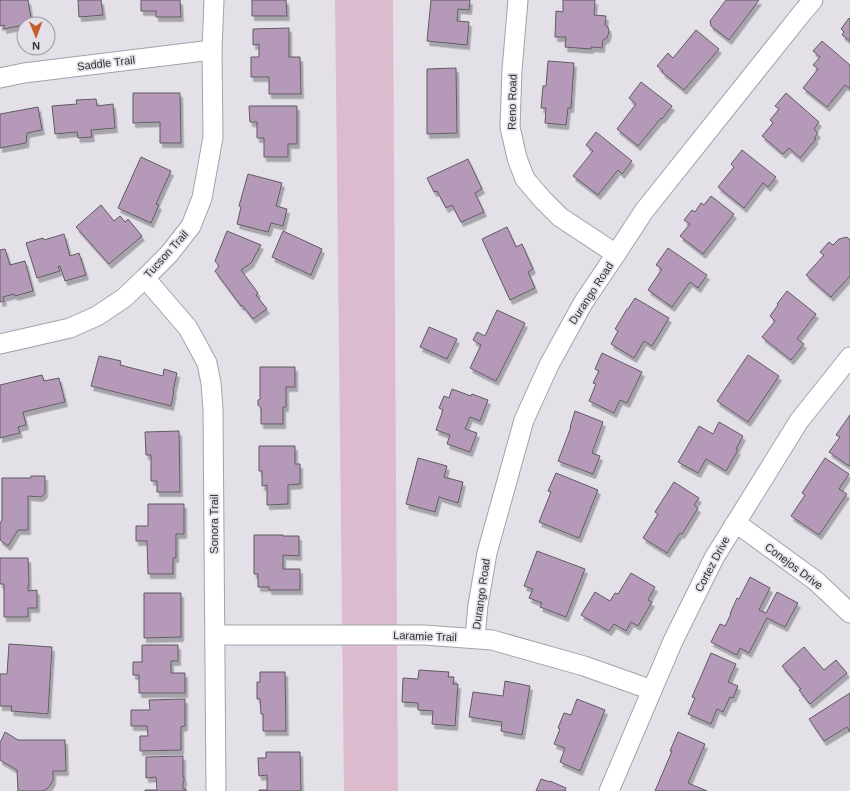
<svg xmlns="http://www.w3.org/2000/svg" width="850" height="791" font-family="Helvetica,sans-serif">
<style>
.green{fill:#ddbbce}
.building{fill:#b599b9;stroke:#605b61;filter:url(#shadow)}
.lines{fill:none;stroke-linecap:round;stroke-linejoin:round}
.minor-casing{stroke:#a4a1a9;stroke-width:21}
.minor{stroke:#fff;stroke-width:19}
.labels{text-anchor:middle;dominant-baseline:central;stroke-width:3.5;stroke-linejoin:round;paint-order:stroke}
.street-label{font-size:11px;fill:#313033;stroke:#e3e0e8}
</style>
<defs>
<filter id="shadow"><feDropShadow dx="2.5" dy="4.5" stdDeviation="0" flood-color="#0004"/></filter>
</defs>
<rect width="100%" height="100%" fill="#e3e0e8"/>
<path class="green" d="M335,0H393L398,791H344Z"/>
<g class="building">
<path d="M0,0H28L32,24H24V25L4,29V25L0,26Z"/>
<path d="M78,0H101L103,15L79,17Z"/>
<path d="M141,0H180L181,17H156V11H141Z"/>
<path d="M252,0H286L287,16H252Z"/>
<path d="M431,0H470L469,10L458,9L457,21L469,22L467,45L427,41Z"/>
<path d="M563,0H595L594,15L606,16L605,25L608,27L609,32L607,38L603,40L602,48L591,47V49L565,47L566,37H555L556,11L563,12Z"/>
<path d="M726,0H759L729,40L711,26L710,21Z"/>
<path d="M849,18L850,19V41L842,35L844,32L841,29Z"/>
<path d="M289,28V57H300L301,94H269V77H251V57H259V44L253,45V29Z"/>
<path d="M696,30L719,49L684,90L662,72L663,71L657,66L668,53L673,58Z"/>
<path d="M822,41L850,65V89L845,85L827,107L803,88L818,69L813,65L820,57L813,51Z"/>
<path d="M548,61L574,63L571,108H568L566,125L545,123L546,108H541L543,86H546Z"/>
<path d="M456,68L457,133L427,134V69Z"/>
<path d="M641,82L672,106L662,119L661,118L638,146L617,129L636,104L629,98Z"/>
<path d="M133,93H180L181,143H160V122L133,123Z"/>
<path d="M786,93L819,122L814,129L818,133L814,138L816,139L800,158L789,148L783,154L762,136L773,123L770,120L779,109L775,106Z"/>
<path d="M96,99L97,106L113,104L115,128L91,130L92,137L78,138L77,132L55,134L52,106L77,104L76,100Z"/>
<path d="M249,106H297V144H288V157H264V138H257V122H250Z"/>
<path d="M38,107L42,130L27,133L26,143L0,148V114Z"/>
<path d="M596,132L632,161L622,174L618,170L598,195L573,176L593,151L586,145Z"/>
<path d="M742,150L776,177L768,187L763,183L744,208L718,187L734,167L731,164Z"/>
<path d="M141,157L171,171L156,204L159,205L151,223L118,208Z"/>
<path d="M468,159L482,189L475,193L484,212L461,222L452,205L446,208L437,191L434,192L427,178Z"/>
<path d="M248,174L282,183L276,206L287,209L283,226L271,223L268,232L237,224L241,207L239,206Z"/>
<path d="M711,196L734,214L703,254L680,236L690,224L684,220L692,210L695,212L701,203L704,205Z"/>
<path d="M101,205L114,221L120,216L125,222L128,219L142,236L109,264L76,227Z"/>
<path d="M507,227L516,247L522,244L533,269L528,272L535,288L510,300L482,239Z"/>
<path d="M227,231L261,245L251,263L241,270L258,293L256,295L267,309L253,319L242,305L241,306L215,271L219,266L215,261Z"/>
<path d="M283,231L322,249L311,275L272,257Z"/>
<path d="M64,234L70,256L79,253L86,275L65,281L60,266L58,267L60,271L37,278L26,243L43,238L44,240Z"/>
<path d="M847,237L850,240V276L831,297L806,275L824,255L820,252L829,242L833,245L839,239Z"/>
<path d="M668,248L707,275L698,288L690,282L672,307L648,290L662,269L656,265Z"/>
<path d="M5,249L10,265L25,261L33,291L15,296L14,294L3,297L4,301L0,302V250Z"/>
<path d="M787,291L816,314L797,339L804,344L791,360L762,337L775,321L770,316L778,305L777,304Z"/>
<path d="M635,298L669,318L652,346L644,341L634,358L611,344L618,331L615,329L627,309H628Z"/>
<path d="M497,310L525,323L496,381L470,368L481,345L473,340L477,332L485,336Z"/>
<path d="M429,327L457,339L447,359L420,347Z"/>
<path d="M602,353L642,372L627,403L620,400L614,413L589,401L596,384L593,383L599,371L595,369Z"/>
<path d="M748,355L779,376L748,422L717,401Z"/>
<path d="M99,356L121,361L120,365L163,376L164,369L177,373L173,391H174L171,406L91,386Z"/>
<path d="M260,367H295V387H286V407H283V424H261V408L258,405V400L261,398L260,397Z"/>
<path d="M42,375L44,381L59,378L65,402L23,412L26,425L18,427L20,433L0,438V385Z"/>
<path d="M452,389L471,396L472,394L488,400L480,421L470,417L465,429L477,433L470,452L447,444L450,435L436,430L443,410L439,408L444,396L449,398Z"/>
<path d="M575,411L603,422L592,453L600,456L593,474L558,461L571,427H570Z"/>
<path d="M850,415V465L849,466L829,452L840,437L836,435Z"/>
<path d="M719,422L743,436L736,449L738,450L726,471L706,459L698,473L678,462L699,426L713,434Z"/>
<path d="M179,431L180,492H157V481H151V455H146L145,432Z"/>
<path d="M259,446H295V464H300V484L288,485V504L267,505V485L262,486V471H259Z"/>
<path d="M418,458L447,466L444,477L463,482L458,503L439,497L435,512L406,504Z"/>
<path d="M825,458L849,474L839,489L847,494L819,535L791,516L805,495L802,493Z"/>
<path d="M556,473L598,490L579,538L539,522L551,492L548,491Z"/>
<path d="M31,476H45V493L41,497L28,496V530H18L8,546L0,540V523L2,520V478H31Z"/>
<path d="M674,482L699,498L694,505L698,508L682,534L680,533L667,553L643,538L658,514L655,512Z"/>
<path d="M148,504H184V534H176V558H173V574H148L147,541H136V526H148Z"/>
<path d="M254,535H283V536H299V556L283,555V569H300V590H269V587H258V574H254Z"/>
<path d="M537,551L585,569L566,617L540,607L542,603L529,598L533,589L524,586Z"/>
<path d="M0,558H28L29,586H28V591L37,590V608H28V617H4V584H0Z"/>
<path d="M631,573L655,587L648,600L652,602L638,626L631,622L626,631L614,624L609,631L581,615L595,592L610,601L615,593L618,594Z"/>
<path d="M750,577L770,588L759,610L766,613L777,592L798,603L785,627L767,618L749,653L740,648L737,655L711,642L720,624L725,626L731,614H730L737,598L739,599Z"/>
<path d="M144,593H181V637L144,638Z"/>
<path d="M9,644L52,647L48,714L11,711L12,706H0V674H7Z"/>
<path d="M142,645H178V661H171V673H185V693H139V675H133V662H142Z"/>
<path d="M804,647L824,670L836,660L847,673L810,704L799,690L801,689L782,666Z"/>
<path d="M711,653L736,664L728,682L738,686L733,698L730,697L723,712L717,709L711,724L688,714L695,698L692,697Z"/>
<path d="M419,670L449,672L448,677H454L453,684H458L455,726L432,724L433,711L418,710V703L402,702L403,678L418,679Z"/>
<path d="M260,672H285L286,731H263V714H261L260,699H257V682H260Z"/>
<path d="M505,681L530,686L522,735L501,731L502,722L469,717L473,692L503,696Z"/>
<path d="M850,693V732L847,727L824,741L809,719Z"/>
<path d="M185,699V726L181,727V750L140,751V736H148L147,726H131V710H150L149,700Z"/>
<path d="M577,699L605,710L580,771L560,762L565,748L554,744L560,729L558,728L564,713L571,715Z"/>
<path d="M5,732L18,740H65L66,771H53V780L51,784L47,789L43,791H18L17,770L0,760V743Z"/>
<path d="M678,732L705,744L688,783L707,791H655L672,751H670Z"/>
<path d="M266,752H300L301,791H259V790H267V775L259,776L258,758H266Z"/>
<path d="M183,756V777H184V782H183V789H186V791H145V790H157L156,777L146,778V757Z"/>
<path d="M541,779L550,782V781L566,788L565,791H536Z"/>
</g>
<g class="lines">
<defs>
<g id="minor">
<path d="M518,0L512,70L510,127L517,158L525,179L543,200L560,217L616,254"/>
<path d="M0,78L24,73L212,50"/>
<path d="M145,278L188,328L207,363L211,383L213,409L216,791"/>
<path d="M0,344L70,328L97,316L124,298L145,278L169,254L191,226L202,198L213,137L212,50L214,0"/>
<path d="M734,525L743,528L816,581L850,613"/>
<path d="M215,635H424L492,640L584,666L652,690"/>
<path d="M475,638L478,605L487,553L524,420L549,365L583,303L616,254L644,211L802,13L813,0"/>
<path d="M609,791L673,641L714,558L799,421L850,357"/>
</g>
</defs>
<use href="#minor" class="minor-casing"/>
<use href="#minor" class="minor"/>
</g>
<g class="labels">
<g class="street-label">
<text transform="translate(106 63) rotate(-7)">Saddle Trail</text>
<text transform="translate(512 102) rotate(-89)">Reno Road</text>
<text transform="translate(166 254) rotate(-48)">Tucson Trail</text>
<text transform="translate(591 293) rotate(-57)">Durango Road</text>
<text transform="translate(214 524) rotate(-90)">Sonora Trail</text>
<text transform="translate(712 564) rotate(-62)">Cortez Drive</text>
<text transform="translate(794 566) rotate(37)">Conejos Drive</text>
<text transform="translate(481 594) rotate(-82)">Durango Road</text>
<text transform="translate(425 636) rotate(2)">Laramie Trail</text>
</g>
</g>
<g transform="translate(36 36) rotate(179)"><circle r="19" fill="#e3e0e8" stroke="#9c9aa0"/>
<path d="M0-3L7 15L0 10L-7 15Z" fill="#c45e2e"/>
<text y="-6" font-size="11" font-weight="bold" text-anchor="middle" fill="#313033">N</text>
</g>
</svg>
